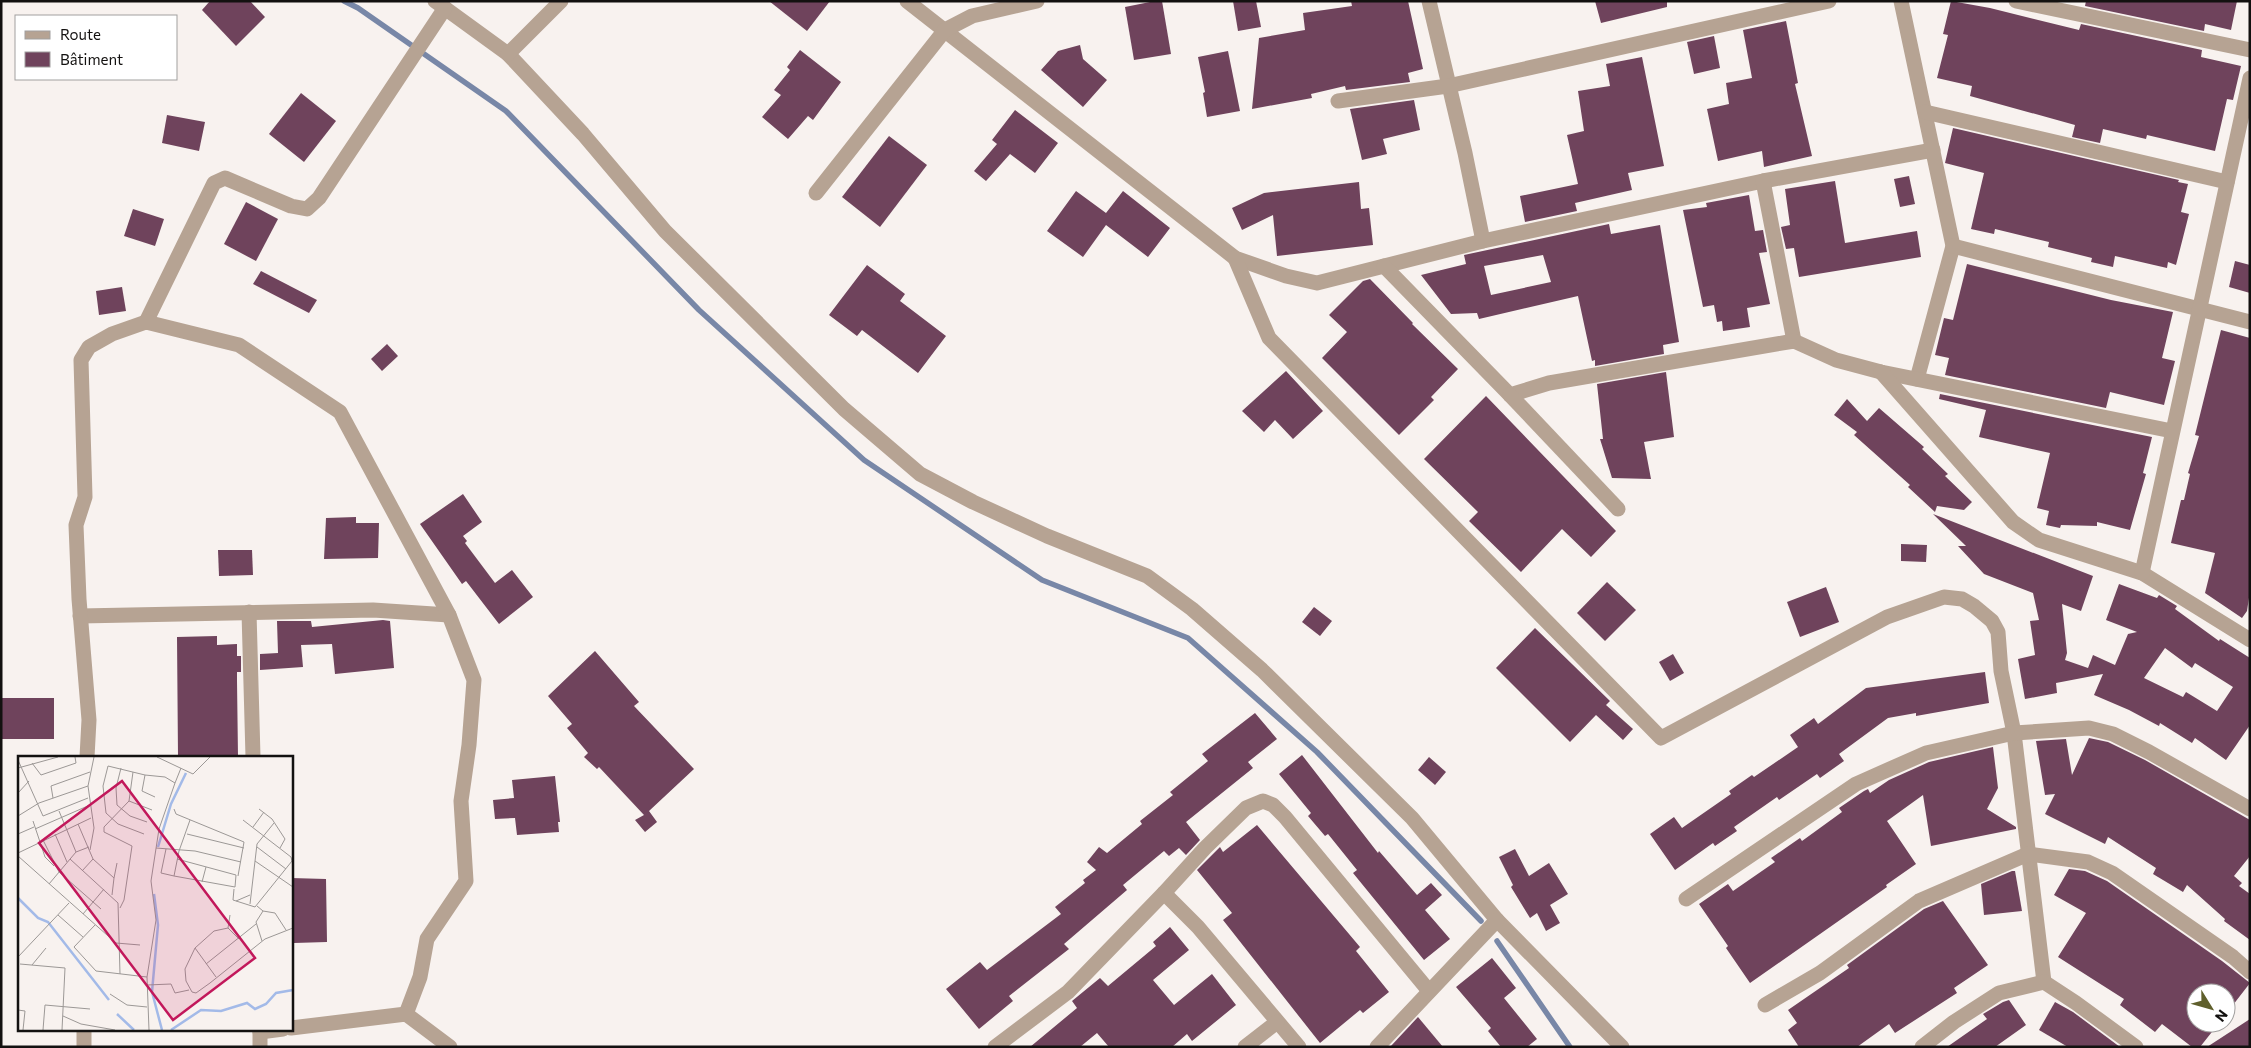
<svg xmlns="http://www.w3.org/2000/svg" width="2251" height="1048" font-family="Commissioner,sans-serif">
<style>
.lines{fill:none;stroke-linecap:round;stroke-linejoin:round}
.stream{stroke:#7887a7;stroke-width:5.5}
.building{fill:#6f435c;fill-rule:evenodd}
.minor{stroke:#b6a393;stroke-width:15}
.inset-river{fill:none;stroke:#a3bae8;stroke-width:2.5}
.inset-road{fill:none;stroke:#9c9896;stroke-width:1}
.view{fill:#c2185b;fill-opacity:0.15;stroke:#c2185b;stroke-width:2.5}
.inset-edge{fill:none;stroke:#131110;stroke-width:2.5}
</style>
<rect width="100%" height="100%" fill="#f8f2ef"/>
<g class="lines">
<g class="stream">
<path d="M344,1L358,8L506,111L699,310L864,460L1042,580L1188,638L1317,752L1481,921"/>
<path d="M1497,941L1570,1047"/>
</g>
</g>
<g class="building">
<path d="M210,1H250L265,17L236,46L202,10Z"/>
<path d="M769,1H830L807,31Z"/>
<path d="M1155,1H1162L1171,54L1134,60L1125,7Z"/>
<path d="M1233,1H1256L1261,27L1238,31Z"/>
<path d="M1351,1H1408L1423,69L1408,73L1410,82L1346,90L1345,86L1311,94L1312,98L1252,109L1259,38L1305,30L1303,13L1352,6Z"/>
<path d="M1595,1H1667V7L1601,23Z"/>
<path d="M1951,1L1990,8L2079,30L2081,24L2202,50L2201,57L2241,66L2233,100L2227,99L2215,151L2147,135L2146,139L2103,129L2100,143L2072,137L2075,125L1970,96L1972,86L1937,78L1948,35L1943,34Z"/>
<path d="M2086,1H2237L2231,30L2205,24L2204,31L2085,6Z"/>
<path d="M1786,21L1798,83L1795,84L1812,156L1764,167L1762,151L1718,161L1707,109L1729,104L1726,83L1752,78L1743,30Z"/>
<path d="M1714,36L1720,68L1694,74L1687,42Z"/>
<path d="M1080,45L1083,59L1107,80L1083,107L1041,70L1058,51Z"/>
<path d="M800,50L841,82L813,120L808,116L788,139L762,117L781,95L774,90L790,70L787,67Z"/>
<path d="M1228,51L1240,111L1207,117L1203,93L1205,92L1198,57Z"/>
<path d="M1642,57L1664,166L1628,173L1632,190L1575,203L1577,211L1525,222L1520,196L1578,184L1567,135L1584,131L1578,91L1610,86L1606,64Z"/>
<path d="M301,93L336,121L304,162L269,134Z"/>
<path d="M1414,100L1420,130L1383,139L1387,154L1362,160L1350,109Z"/>
<path d="M1015,110L1058,143L1035,173L1010,154L986,181L974,171L997,144L992,140Z"/>
<path d="M167,115L205,122L199,151L162,143Z"/>
<path d="M1953,128L2179,180L2178,182L2188,184L2181,212L2189,214L2176,265L2168,262L2167,268L2115,256L2113,267L2091,262L2092,258L2048,247L2049,242L1995,229L1994,234L1971,229L1984,173L1945,163Z"/>
<path d="M889,136L927,165L880,227L842,197Z"/>
<path d="M1909,176L1915,204L1900,207L1894,179Z"/>
<path d="M1835,181L1845,243L1917,231L1921,257L1799,277L1794,248L1786,249L1781,227L1790,225L1785,189Z"/>
<path d="M1359,182L1361,209L1369,208L1373,245L1277,256L1273,215L1242,230L1232,208L1264,193Z"/>
<path d="M1076,191L1106,213L1123,191L1170,228L1148,257L1106,225L1083,257L1047,231Z"/>
<path d="M1749,195L1755,231L1763,230L1767,252L1759,253L1770,304L1747,308L1750,327L1723,331L1722,321L1717,322L1714,305L1703,307L1683,210L1707,207L1706,203Z"/>
<path d="M246,202L278,219L256,261L224,244Z"/>
<path d="M133,209L164,219L155,246L124,236Z"/>
<path d="M1609,224L1611,234L1660,225L1679,342L1663,345L1664,354L1595,366V360L1592,361L1578,296L1479,319L1477,313L1451,314L1421,275L1466,264L1464,255ZM1543,255L1551,282L1491,295L1484,266Z"/>
<path d="M2235,261L2250,265V293L2229,287Z"/>
<path d="M1967,264L2111,300L2173,312L2162,358L2175,361L2164,405L2110,392L2106,408L1945,375L1949,358L1935,355L1944,318L1953,320Z"/>
<path d="M867,265L905,294L900,301L946,336L918,373L862,330L857,336L829,315Z"/>
<path d="M261,271L317,300L309,313L253,284Z"/>
<path d="M1370,279L1413,323L1412,324L1458,369L1431,397L1434,400L1399,435L1322,358L1347,332L1329,315L1363,281Z"/>
<path d="M122,287L126,311L99,315L96,291Z"/>
<path d="M2221,330L2250,338V591L2247,611L2242,618L2205,593L2215,553L2171,543L2181,500H2184L2190,474L2188,473L2199,436L2195,435Z"/>
<path d="M387,344L398,356L382,371L371,359Z"/>
<path d="M1286,371L1323,411L1293,439L1275,420L1264,432L1242,411Z"/>
<path d="M1666,372L1674,437L1644,442L1651,479L1612,478L1600,439H1603L1597,384Z"/>
<path d="M1940,394L2152,437L2143,473L2146,474L2130,530L2097,522V526L2061,525L2060,528L2046,525L2049,511L2037,508L2050,453L1979,437L1986,410L1939,399Z"/>
<path d="M1486,396L1616,531L1591,557L1562,529L1521,572L1469,521L1478,512L1424,459Z"/>
<path d="M1847,399L1867,421L1879,408L1924,447L1922,449L1948,474L1945,476L1972,502L1964,510L1937,506L1935,512L1908,487L1910,485L1854,435L1857,432L1834,415Z"/>
<path d="M463,494L482,522L463,536L467,541L465,543L495,583L512,570L533,597L499,624L466,581L462,584L420,524Z"/>
<path d="M1933,514L2093,576L2081,611L2062,604L2067,653L2065,660L2088,668L2093,655L2115,665L2128,634L2137,632L2106,620L2119,584L2157,598L2159,595L2177,606L2175,609L2219,641L2220,639L2250,658V725L2226,760L2195,738L2192,743L2160,723L2159,726L2129,710L2094,695L2103,674L2056,683L2057,693L2025,699L2018,659L2035,655L2030,621L2039,620L2033,593L1984,574L1958,546H1966ZM2165,648L2192,668L2195,663L2233,687L2217,711L2186,692L2183,697L2144,678Z"/>
<path d="M356,517V523H379L378,558L324,559L326,518Z"/>
<path d="M1901,544L1927,545L1926,562L1901,561Z"/>
<path d="M218,550H252L253,575L219,576Z"/>
<path d="M1607,582L1636,610L1605,641L1577,613Z"/>
<path d="M1826,587L1839,622L1800,637L1787,602Z"/>
<path d="M1314,607L1332,621L1320,636L1302,622Z"/>
<path d="M383,620L390,621L394,668L335,674L332,644L301,645L303,667L260,670V654L278,653L277,621H311L312,627Z"/>
<path d="M1535,628L1610,701L1606,705L1633,729L1623,740L1596,715L1570,742L1496,668Z"/>
<path d="M217,636V645L237,644V656H241V672H237V681L238,757H178L177,637Z"/>
<path d="M595,651L639,702L634,706L694,769L649,811L657,822L645,832L635,820L644,815L599,767L597,769L584,757L588,753L567,728L572,724L548,696Z"/>
<path d="M1673,654L1684,673L1670,681L1659,662Z"/>
<path d="M1985,672L1989,703L1916,716V713L1888,718L1839,754L1844,761L1820,778L1817,774L1779,800L1777,797L1734,827L1737,831L1715,846L1713,843L1675,870L1650,834L1674,817L1682,828L1731,794L1729,791L1752,775L1754,777L1798,747L1790,735L1814,718L1818,724L1866,688Z"/>
<rect x="1" y="698" width="53" height="41"/>
<path d="M1255,713L1277,739L1248,762L1253,768L1186,822L1200,840L1186,855L1179,848L1169,856L1164,851L1123,885L1127,890L1064,944L1069,949L1009,996L1013,1001L979,1029L946,989L980,962L987,970L1061,914L1055,907L1085,883L1083,880L1096,870L1087,862L1099,847L1107,853L1142,824L1140,821L1173,795L1170,792L1208,761L1202,754Z"/>
<path d="M2089,738L2108,742L2145,760L2250,820V856L2234,876L2242,883L2239,886L2250,894V940L2224,921L2225,919L2187,885L2183,892L2153,874L2156,868L2108,837L2105,844L2045,814L2055,794L2045,795L2036,741L2066,739L2072,775Z"/>
<path d="M1993,747L1998,788L1987,809L2016,827V829L1931,846L1923,795L1887,821L1916,864L1886,885L1887,887L1750,983L1726,948L1728,946L1699,904L1728,884L1733,891L1775,862L1771,858L1800,838L1802,841L1842,812L1839,808L1864,791L1868,789L1870,793L1889,780L1929,762Z"/>
<path d="M1302,755L1378,853L1379,851L1417,895L1431,883L1442,895L1425,910L1450,939L1424,960L1353,873L1357,870L1328,834L1325,836L1308,816L1311,813L1279,774Z"/>
<path d="M1429,757L1446,772L1435,785L1418,770Z"/>
<path d="M555,776L560,822H558L559,832L517,835L515,818L495,819L493,800L514,798L512,780Z"/>
<path d="M1257,825L1360,947L1356,951L1389,992L1363,1013L1360,1010L1320,1043L1223,920L1232,913L1197,870L1220,847L1223,852Z"/>
<path d="M1515,849L1529,876L1549,863L1568,894L1550,905L1560,923L1546,931L1537,913L1530,918L1511,887L1513,885L1499,857Z"/>
<path d="M2069,869L2085,871L2107,881L2222,961L2250,983L2226,1014V993H2196V1023H2219L2200,1047H2192L2162,1024L2155,1032L2120,1005L2124,999L2058,957L2086,913L2054,895Z"/>
<path d="M2012,871H2015L2022,911L1984,915L1981,884Z"/>
<path d="M291,878L326,879L327,942L294,943V935H291Z"/>
<path d="M1943,901L1988,965L1954,988L1957,993L1895,1033L1889,1024L1857,1047H1799L1788,1030L1797,1023L1788,1010L1849,968L1847,965L1924,909Z"/>
<path d="M1170,927L1189,950L1153,980L1174,1005L1212,974L1236,1005L1192,1041L1187,1034L1172,1047H1109L1097,1033L1080,1047H1030L1077,1008L1072,1001L1100,978L1108,986L1156,946L1153,942Z"/>
<path d="M1492,958L1516,988L1504,998L1537,1039L1527,1047H1501L1488,1031L1491,1028L1456,987Z"/>
<path d="M2009,1000L2026,1025L1995,1047H1947L1987,1019L1983,1014L2003,1002Z"/>
<path d="M2055,1002L2073,1012L2120,1047H2068L2039,1030Z"/>
<path d="M1418,1017L1443,1047H1390Z"/>
<path d="M2250,1019V1047H2207Z"/>
</g>
<g class="lines">
<g class="minor">
<path d="M435,1L508,54L583,134L665,231L844,409L920,474L973,502L1047,536L1147,576L1192,609L1262,670L1412,818L1497,920L1622,1047"/>
<path d="M907,1L1235,258L1286,276L1317,283L1483,241L1763,181L1933,150"/>
<path d="M1429,1L1465,153L1483,241"/>
<path d="M1901,1L1953,246L1917,379"/>
<path d="M2016,1L2250,50"/>
<path d="M508,54L561,1"/>
<path d="M1338,101L1448,86L1829,1"/>
<path d="M1925,112L2227,182"/>
<path d="M1763,181L1794,341"/>
<path d="M816,193L945,30L972,16L1037,1"/>
<path d="M1953,246L2250,322"/>
<path d="M1235,258L1269,338L1661,738L1887,617L1944,597L1962,599L1974,606L1992,621L1998,632L2001,671L2014,733L2044,982L2076,1003L2136,1047"/>
<path d="M1384,266L1510,395L1549,383L1794,341L1836,360L1881,372L2172,431"/>
<path d="M146,322L214,183L225,178L291,206L307,209L319,198L445,8"/>
<path d="M1881,372L2013,522L2039,540L2142,573L2250,640"/>
<path d="M1510,395L1618,509"/>
<path d="M2142,573L2250,78"/>
<path d="M249,612L253,757"/>
<path d="M80,616L373,610L449,615"/>
<path d="M87,757L89,720L79,599L76,525L85,497L81,360L89,347L112,334L146,322L239,345L340,412L449,615L474,680L469,745L461,801L466,881L427,939L420,977L406,1014"/>
<path d="M1164,893L1205,848L1246,808L1263,801L1273,805L1285,817L1429,991"/>
<path d="M1686,899L1856,784L1926,753L2014,733L2089,728L2113,734L2149,752L2250,809"/>
<path d="M1765,1005L1820,973L1919,901L2028,854L2088,862L2112,873L2233,957L2250,972"/>
<path d="M291,1028L406,1014L450,1047"/>
<path d="M84,1029V1047"/>
<path d="M260,1029V1047"/>
<path d="M260,1032L283,1029"/>
<path d="M995,1047L1068,992L1164,893L1198,927L1299,1047"/>
<path d="M1245,1047L1277,1022"/>
<path d="M1377,1047L1497,920"/>
<path d="M1922,1047L1954,1022L1999,993L2044,982"/>
</g>
</g>
<g transform="translate(18 756)">
<rect width="275" height="275" fill="#f8f2ef"/>
<path class="inset-river" d="M140,91L153,48L168,17M136,138L140,169L134,236L144,274M0,142L20,162L30,166L91,244M99,258L116,274M153,274L183,254L203,255L229,247L237,253L248,248L258,237L275,234"/>
<path class="inset-road" d="M139,1L175,18L192,1M0,4L25,60L70,42M14,7L23,19L58,7L57,1M0,12L40,1M103,12L98,32L99,49L112,60L129,66M127,19L147,21L157,27L141,73L133,125L138,164L129,221L131,274M157,27L163,12M0,37L11,25M35,42L33,30L72,16M111,45L134,54M156,53L158,58L226,86L220,120M241,53L254,63L267,83L262,92M41,55L58,96M0,60L21,47L70,30M15,65L27,101L36,110M60,68L75,103L96,122L94,139M235,71L246,56M17,73L72,49M0,78L16,71M37,78L49,106M126,78L100,68L88,57L85,30L90,10L127,19L124,35L137,41M169,78L226,92M25,84L41,116L83,153M239,91L268,113M138,92L177,95L223,106M148,93L143,117L156,120M72,94L76,72L70,30L76,1M0,97L73,62M0,100L98,187L122,189M52,103L100,147L102,218M159,103L218,119L217,131L156,120L161,95L172,64M237,105L275,131M64,115L75,103M96,122L99,107M184,126L188,111M31,128L58,96L71,91M216,133L215,144L237,151L274,105L273,101L225,64M218,145L232,139M232,148L239,88L256,67M239,150L245,155L257,157L268,174M102,152L106,144L114,90L86,76V71L111,45L115,16M65,158L86,133M40,159L65,181M212,159L210,172L221,183M77,169L56,191L78,215L129,221M210,172L196,175L177,192L167,213L168,225L174,236L178,237L192,227L247,183L275,172M244,185L238,166L245,155M177,192L198,221M0,201L51,147M0,203V223M2,208L47,212L44,274M188,208L238,168M14,209L28,192M129,229L153,228L157,237L171,234M92,238L109,249L129,251M0,254L7,255L5,274M45,260L63,268L97,274M25,274L27,249L72,253"/>
<path class="view" d="M104,25L237,202L155,264L21,87Z"/>
<rect width="275" height="275" class="inset-edge"/>
</g>
<rect width="2251" height="1048" fill="none" stroke="#131110" stroke-width="5"/>
<rect x="15" y="15" width="162" height="65" fill="#ffffff" stroke="#a1a09f"/>
<rect x="25" y="31" width="25" height="8" fill="#b6a393" stroke="#a1a09f"/>
<text x="60" y="40" font-size="15" fill="#131110">Route</text>
<rect x="25" y="52" width="25" height="15" fill="#6f435c" stroke="#a1a09f"/>
<text x="60" y="65" font-size="15" fill="#131110">Bâtiment</text>
<g transform="translate(2211 1008) rotate(127)"><circle r="24" fill="#ffffff" stroke="#a1a09f"/>
<path d="M0-4L9 19L0 12L-9 19Z" fill="#5f5f2c"/>
<text y="-8" font-size="14" font-weight="bold" text-anchor="middle" fill="#131110">N</text>
</g>
</svg>
